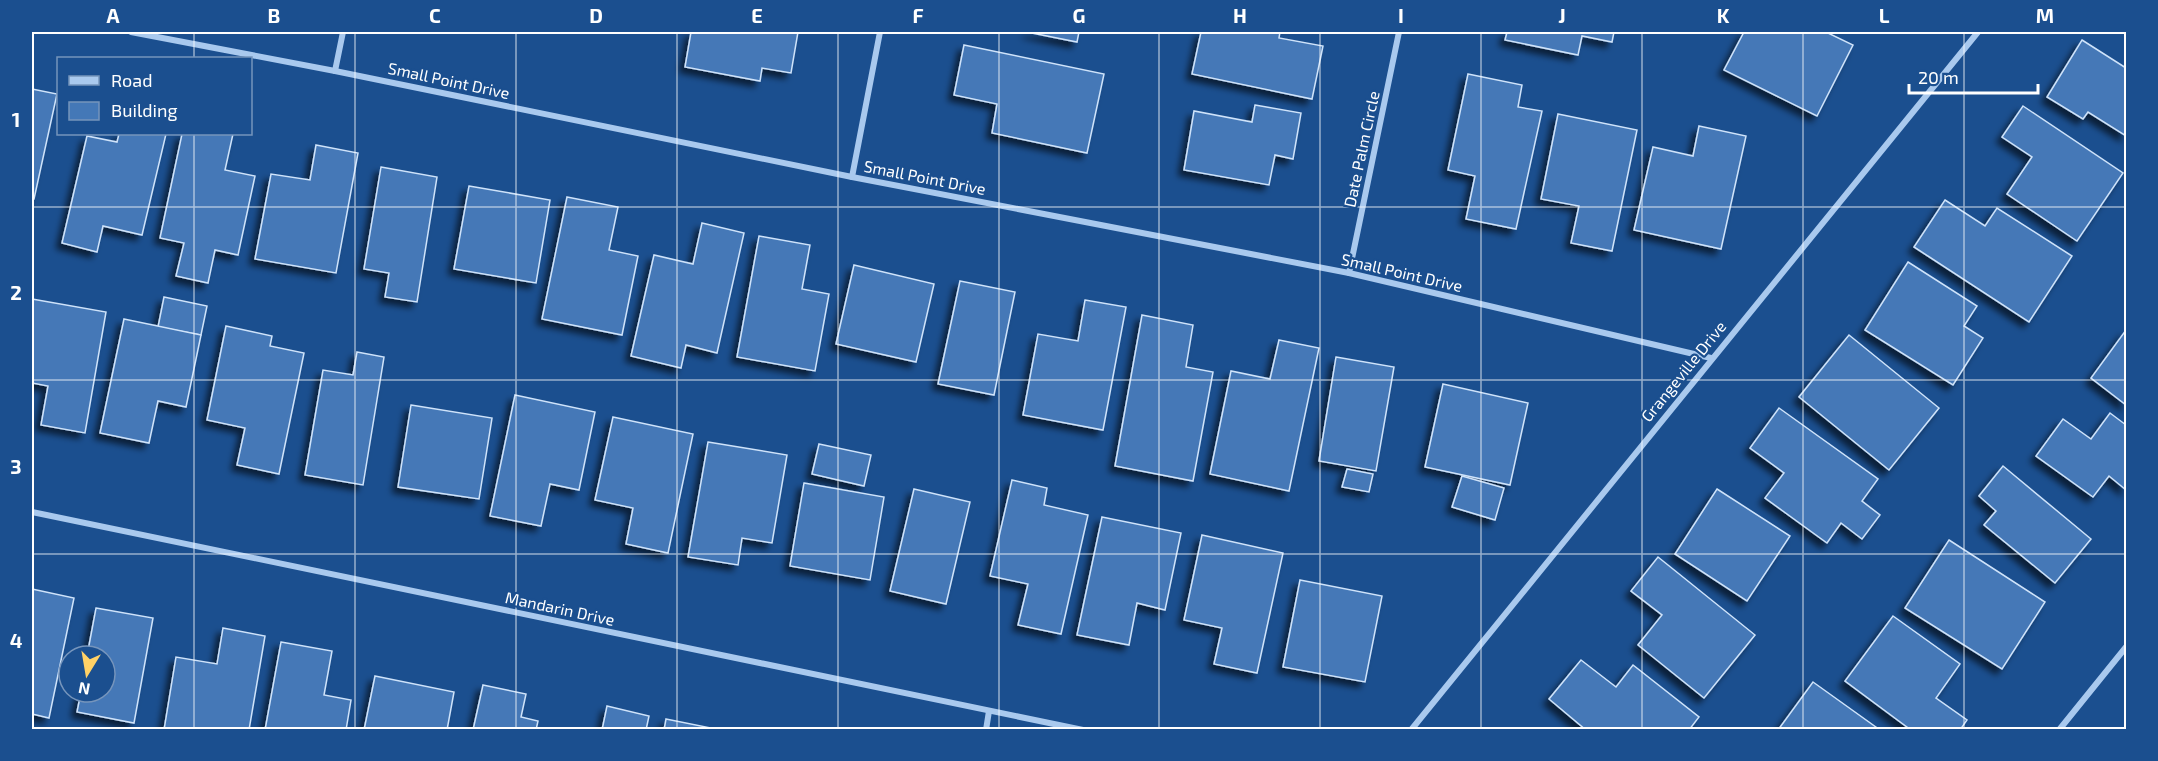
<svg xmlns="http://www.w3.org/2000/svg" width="2158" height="761" font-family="'Exo 2',sans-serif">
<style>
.building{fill:#4478b7;stroke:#cfe3fa;stroke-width:1.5;filter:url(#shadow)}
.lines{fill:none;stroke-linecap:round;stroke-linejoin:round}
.street{stroke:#a9c9ee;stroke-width:6}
.grid{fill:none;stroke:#fff;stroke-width:1.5;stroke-opacity:0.55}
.labels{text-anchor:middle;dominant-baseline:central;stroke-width:4.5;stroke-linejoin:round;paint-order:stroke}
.street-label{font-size:16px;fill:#fff;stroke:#1b4f8f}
.neatline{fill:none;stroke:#fff;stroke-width:2}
.grid-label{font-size:20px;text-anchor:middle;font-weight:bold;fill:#fff}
</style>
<defs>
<filter id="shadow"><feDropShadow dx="-5.5" dy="5.5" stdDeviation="3" flood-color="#0009"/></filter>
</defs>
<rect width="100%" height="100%" fill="#1b4f8f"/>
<g class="building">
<path d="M691,32H798L791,73L762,68L760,81L685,67Z"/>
<path d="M1027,32H1079L1077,42Z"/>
<path d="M1201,32H1280L1279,38L1323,46L1312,99L1192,74Z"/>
<path d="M1507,32H1614L1612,42L1582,36L1578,55L1505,40Z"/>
<path d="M1744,32H1826L1853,45L1817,116L1724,70Z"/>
<path d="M2082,40L2126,68V136L2088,112L2083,119L2047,97Z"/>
<path d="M964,45L1104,74L1087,153L992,133L997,104L954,95Z"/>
<path d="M1468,74L1522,85L1518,107L1542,111L1516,229L1466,219L1475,176L1448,170Z"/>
<path d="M32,89L57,94L34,199H32Z"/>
<path d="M1255,105L1301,113L1293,159L1275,155L1269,185L1184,170L1194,111L1252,122Z"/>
<path d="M2023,106L2123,173L2077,241L2007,194L2032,157L2002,137Z"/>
<path d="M1558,114L1637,130L1612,251L1571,243L1579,206L1541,199Z"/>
<path d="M1699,126L1746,136L1721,249L1634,230L1653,147L1693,156Z"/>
<path d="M119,134H166L142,235L103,226L97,252L62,243L87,136L117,142Z"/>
<path d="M182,134H233L225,170L255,176L238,255L215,250L208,283L176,276L184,243L160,238Z"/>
<path d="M316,145L358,153L336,273L255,259L271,174L310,180Z"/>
<path d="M381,167L437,177L417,302L385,297L389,273L364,269Z"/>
<path d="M469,186L550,200L536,283L454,269Z"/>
<path d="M567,197L618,207L609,250L638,256L622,335L542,319Z"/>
<path d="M1945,200L1985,226L1997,208L2072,256L2029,322L1914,247Z"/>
<path d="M702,223L744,233L717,353L686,345L681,368L631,356L654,255L693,264Z"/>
<path d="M759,236L810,245L802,289L829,294L815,371L737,357Z"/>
<path d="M1908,262L1977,306L1964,326L1983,338L1953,385L1865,330Z"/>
<path d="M854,265L934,284L916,362L836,344Z"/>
<path d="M960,281L1015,292L994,395L938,384Z"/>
<path d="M164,297L207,306L201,335L158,327Z"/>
<path d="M32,299L106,312L85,433L41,425L48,386L32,383Z"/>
<path d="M1085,300L1126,307L1103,430L1023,415L1038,334L1078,341Z"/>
<path d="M1142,315L1193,325L1186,367L1213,372L1193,481L1115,466Z"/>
<path d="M124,319L201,335L186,407L158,401L149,443L100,433Z"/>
<path d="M226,326L272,336L270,346L304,353L279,474L237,465L245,428L207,420Z"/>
<path d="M2126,330V405L2091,378Z"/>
<path d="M1849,335L1939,408L1889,470L1799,397Z"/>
<path d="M1279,340L1319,348L1289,491L1210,474L1231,371L1270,379Z"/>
<path d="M357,352L384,357L363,485L305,475L323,370L353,375Z"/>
<path d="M1336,357L1394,367L1376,471L1319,461Z"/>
<path d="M1443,384L1528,403L1510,485L1425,467Z"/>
<path d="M515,395L595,412L579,490L550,484L541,526L490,516Z"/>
<path d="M411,405L492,418L479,499L398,487Z"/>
<path d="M1779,408L1878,479L1862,501L1880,515L1862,539L1841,523L1827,543L1765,498L1784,473L1750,448Z"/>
<path d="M2110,413L2126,425V490L2109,476L2093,497L2036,456L2063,419L2091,439Z"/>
<path d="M613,417L693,434L668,553L626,544L633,508L595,500Z"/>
<path d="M708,442L787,455L772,543L742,538L738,565L688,557Z"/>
<path d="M819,444L871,455L864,486L812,474Z"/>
<path d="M2003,466L2091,539L2055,583L1984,525L1996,511L1979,496Z"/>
<path d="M1347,469L1373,474L1369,492L1342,487Z"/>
<path d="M1462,476L1504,488L1495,520L1452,507Z"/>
<path d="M1012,480L1047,488L1044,505L1088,515L1061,634L1018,625L1028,584L990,576Z"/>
<path d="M804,483L884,497L870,580L790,566Z"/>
<path d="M914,489L970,502L946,604L890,591Z"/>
<path d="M1717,489L1790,536L1747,601L1675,554Z"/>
<path d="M1102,517L1181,533L1165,610L1137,603L1129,645L1077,635Z"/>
<path d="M1202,535L1283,553L1257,673L1214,664L1222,628L1184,620Z"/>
<path d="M1949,540L2045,602L2002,669L1905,608Z"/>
<path d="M1658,557L1755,635L1704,698L1638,645L1662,615L1631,591Z"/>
<path d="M1300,580L1382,596L1365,682L1283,667Z"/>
<path d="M32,589L74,598L49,718L32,714Z"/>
<path d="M96,608L153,618L134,723L77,712L81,692H105V656H87Z"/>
<path d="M1893,616L1960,664L1936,698L1967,720L1960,730H1911L1845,681Z"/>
<path d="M223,628L265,636L249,730H164L176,657L217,664Z"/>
<path d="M281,642L332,651L324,695L351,700L346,730H265Z"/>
<path d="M1581,660L1616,687L1633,665L1699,717L1689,730H1586L1549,699Z"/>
<path d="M375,676L454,692L447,730H364Z"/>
<path d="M1813,682L1880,730H1778Z"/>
<path d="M483,685L526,694L521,717L538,721L536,730H473Z"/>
<path d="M607,706L649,716L646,730H602Z"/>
<path d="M666,719L716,729V730H664Z"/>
</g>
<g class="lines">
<g class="street">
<path d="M131,32L335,71L852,177L1349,273L1711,358"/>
<path d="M335,71L343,32"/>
<path d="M852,177L880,32"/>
<path d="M1349,273L1399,32"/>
<path d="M32,512L1083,730"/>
<path d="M986,730L989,711"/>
<path d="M1411,730L1978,32"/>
<path d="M2059,730L2126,647"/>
</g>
</g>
<path class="grid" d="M194,32V58M355,32V730M516,32V730M677,32V730M838,32V730M999,32V730M1159,32V730M1320,32V730M1481,32V730M1642,32V730M1803,32V730M1964,32V730M194,134V730M32,207H2126M32,380H2126M32,554H2126"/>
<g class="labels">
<g class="street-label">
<text transform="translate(449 80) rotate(12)">Small Point Drive</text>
<text transform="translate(1361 149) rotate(-78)">Date Palm Circle</text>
<text transform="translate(925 177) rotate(11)">Small Point Drive</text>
<text transform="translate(1402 272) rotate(13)">Small Point Drive</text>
<text transform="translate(1683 371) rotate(-51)">Grangeville Drive</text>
<text transform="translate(560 608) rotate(12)">Mandarin Drive</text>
</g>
</g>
<rect width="2158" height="761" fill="none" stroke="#1b4f8f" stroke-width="66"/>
<rect x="57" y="57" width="195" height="78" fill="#1b4f8f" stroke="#7695bc" stroke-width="1.5"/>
<rect x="69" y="76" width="30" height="9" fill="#a9c9ee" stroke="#7695bc" stroke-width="1.5"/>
<text x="111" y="87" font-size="18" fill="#ffffff">Road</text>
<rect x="69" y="102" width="30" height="18" fill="#4478b7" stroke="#7695bc" stroke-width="1.5"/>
<text x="111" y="117" font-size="18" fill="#ffffff">Building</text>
<g transform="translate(87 674) rotate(191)"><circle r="28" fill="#1b4f8f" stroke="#7695bc" stroke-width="1.5"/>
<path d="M0-4.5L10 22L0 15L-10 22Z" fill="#ffd166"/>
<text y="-9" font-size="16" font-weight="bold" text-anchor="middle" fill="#ffffff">N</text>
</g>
<path d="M1909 84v9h129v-9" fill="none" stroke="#ffffff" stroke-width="3"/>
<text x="1918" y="84" font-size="18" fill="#ffffff" stroke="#1b4f8f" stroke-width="4.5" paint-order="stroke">20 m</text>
<rect x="33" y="33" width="2092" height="695" class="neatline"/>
<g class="grid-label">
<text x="113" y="23">A</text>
<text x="274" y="23">B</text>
<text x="435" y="23">C</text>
<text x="596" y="23">D</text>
<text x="757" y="23">E</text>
<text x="918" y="23">F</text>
<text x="1079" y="23">G</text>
<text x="1240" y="23">H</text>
<text x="1401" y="23">I</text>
<text x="1562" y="23">J</text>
<text x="1723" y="23">K</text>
<text x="1884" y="23">L</text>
<text x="2045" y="23">M</text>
<text x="16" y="127">1</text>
<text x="16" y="300">2</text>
<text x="16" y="474">3</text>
<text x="16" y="648">4</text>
</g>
</svg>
